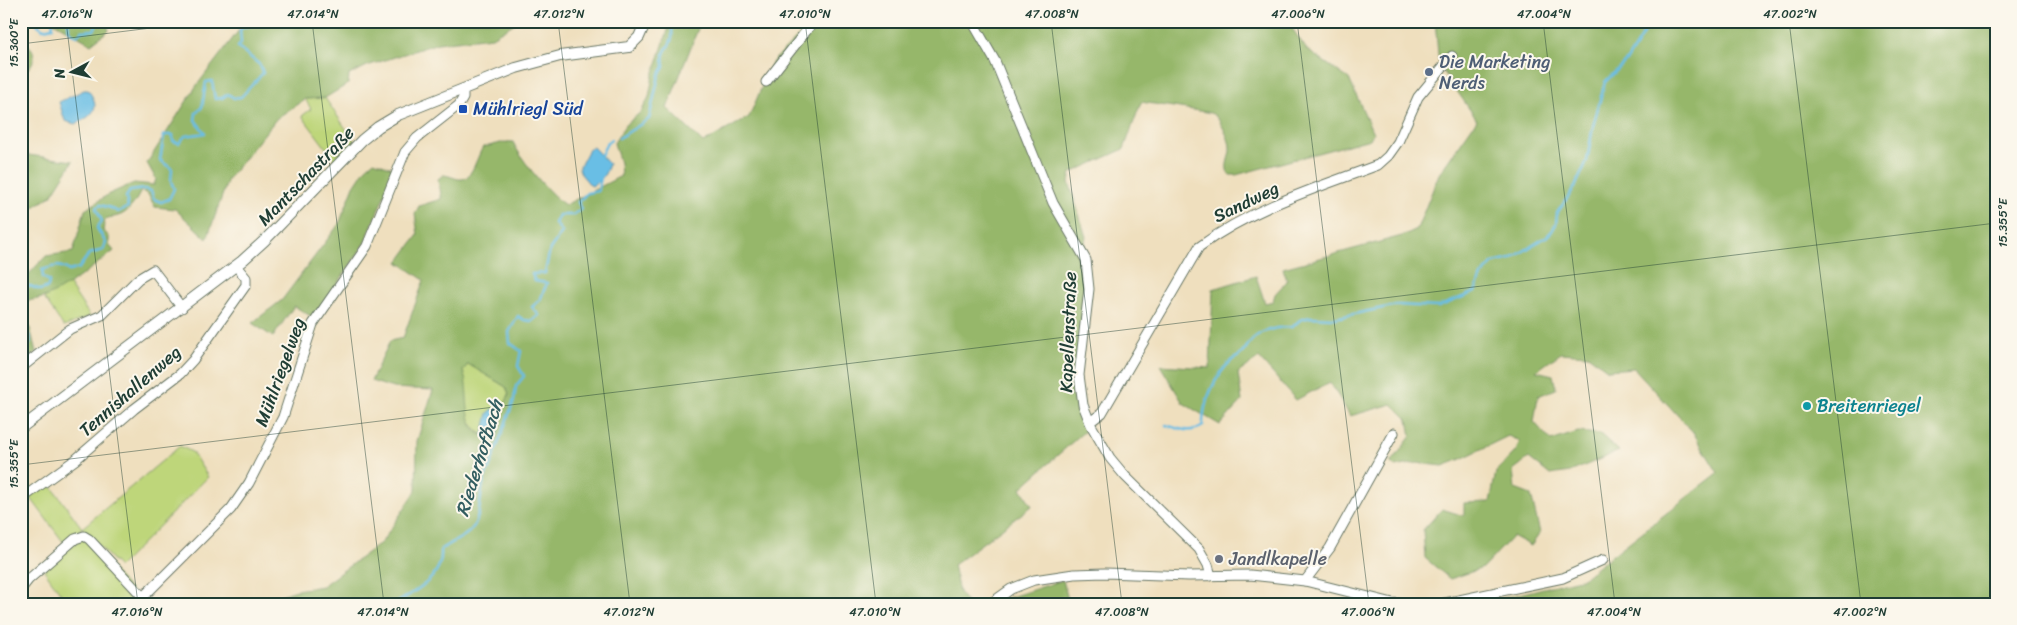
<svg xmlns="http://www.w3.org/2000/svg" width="2017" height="625" font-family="Sriracha,sans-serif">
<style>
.green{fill:#bed67a;stroke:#6e8a57}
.forest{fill:#96b76a;stroke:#5a7a4f;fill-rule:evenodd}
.water{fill:#69bee5;stroke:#447e8c}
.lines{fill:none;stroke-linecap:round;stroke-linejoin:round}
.stream{stroke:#69bee5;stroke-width:2.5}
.minor-casing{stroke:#687664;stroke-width:11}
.tertiary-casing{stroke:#687664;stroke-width:12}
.minor{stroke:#fff;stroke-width:9}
.tertiary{stroke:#fff;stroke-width:10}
.ticks{fill:none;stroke:#1f3d34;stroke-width:1;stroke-opacity:0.45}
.service-dot{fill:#5c6f8a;stroke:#fbf7ec;stroke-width:2}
.transit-dot{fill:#1a4fb4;stroke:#fbf7ec;stroke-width:2}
.culture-dot{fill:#0f9aa8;stroke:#fbf7ec;stroke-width:2}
.worship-dot{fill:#6b7280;stroke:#fbf7ec;stroke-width:2}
.labels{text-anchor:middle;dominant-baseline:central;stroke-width:4;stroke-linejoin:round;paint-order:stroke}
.service-label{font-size:18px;fill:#4e5e75;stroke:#fbf7ec;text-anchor:start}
.transit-label{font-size:18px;fill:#164399;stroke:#fbf7ec;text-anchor:start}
.street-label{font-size:18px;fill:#1f3d34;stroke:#fbf7ec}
.culture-label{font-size:18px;fill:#0d838f;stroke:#fbf7ec;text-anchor:start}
.worship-label{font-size:18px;fill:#5b616d;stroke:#fbf7ec;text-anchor:start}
.water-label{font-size:19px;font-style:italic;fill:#325d60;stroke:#fbf7ec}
.neatline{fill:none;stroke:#1f3d34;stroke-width:2}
.ticks-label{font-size:12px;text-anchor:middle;fill:#1f3d34}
</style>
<rect width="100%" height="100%" fill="#fbf7ec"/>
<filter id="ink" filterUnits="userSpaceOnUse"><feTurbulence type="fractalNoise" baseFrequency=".02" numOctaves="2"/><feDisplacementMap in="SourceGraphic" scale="10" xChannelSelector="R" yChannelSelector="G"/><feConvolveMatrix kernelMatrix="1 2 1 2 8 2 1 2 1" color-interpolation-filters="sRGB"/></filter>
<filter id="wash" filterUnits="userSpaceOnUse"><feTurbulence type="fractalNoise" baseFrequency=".0096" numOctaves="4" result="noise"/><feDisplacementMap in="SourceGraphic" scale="20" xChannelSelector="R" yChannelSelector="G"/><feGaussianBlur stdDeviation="1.12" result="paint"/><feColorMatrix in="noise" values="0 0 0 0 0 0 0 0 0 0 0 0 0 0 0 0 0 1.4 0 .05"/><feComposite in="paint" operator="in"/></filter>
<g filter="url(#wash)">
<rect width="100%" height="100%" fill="#efdfbe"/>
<g class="green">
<path d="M325,98L355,142L335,160L302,116L311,109L305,99Z"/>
<path d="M68,283L90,316L64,327L44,298Z"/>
<path d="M468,364L506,387L509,394L497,436C463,440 466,395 463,371Z"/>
<path d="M180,446L192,452L208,477L119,567L82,528L64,543L30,497L49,483L82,528Z"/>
<path d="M84,539L138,598L132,604H68L44,570L77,541Z"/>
</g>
<g class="forest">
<path d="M52,21H105L109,30L91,44Z"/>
<path d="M246,21H524L515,23L492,37L438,43L367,66L349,75L348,84L325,98L305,99L277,118L228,179L207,239L175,209L155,207L148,194L141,191C136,201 129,213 118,216C112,218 110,216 105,220L103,231L109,236V245L114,251C93,266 52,303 26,300L24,304L36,352L25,362L21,358V274L27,276L46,256L73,252L85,210L109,194L134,183L154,185L156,179L147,163L197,85Z"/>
<path d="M671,21H701L667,108L703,143L749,117L773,61L814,21H1287L1307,50L1349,79L1373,133L1370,139L1236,175H1229C1223,165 1231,157 1230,147C1230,140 1220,119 1214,115C1212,113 1209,113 1206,112L1141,102L1124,149L1071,173L1069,182L1086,237L1082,252L1079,255L1086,287L1075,377L1088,428L1021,488L1032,506L953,565L959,592L968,604H275L272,598L297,590L322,586L382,542L416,491L417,441L433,390L393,388L371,381L390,341L403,338L424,280L398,262L418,235L415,214L419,206L441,199C442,193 438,186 438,179L443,175C449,175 457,180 462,179C472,179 478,154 483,147C493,146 502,141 513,142C522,161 548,193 565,205L621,176L620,163L614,143L625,125L641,112L649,97L653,75ZM468,364L506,387L509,394L502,412L496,436C458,440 472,394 463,371Z"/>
<path d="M1435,21H1996V604H1480L1583,578L1718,473L1693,432L1634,368L1608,370L1588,355L1561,353L1536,371L1553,375L1556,389L1538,396L1534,422L1551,441L1578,432L1600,434L1619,451L1570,472L1550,475L1529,458L1513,470L1515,489L1531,495L1540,533L1531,546L1513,536L1483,568L1450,579L1425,558L1423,530L1442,509L1464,516V503L1490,502L1496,472L1516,451L1520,441L1508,436L1461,459L1443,466L1417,463L1395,467L1391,463L1411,436L1408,420L1392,404L1350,416L1330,382L1296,400L1259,358L1238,373L1242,401L1220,425L1183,403L1160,365L1210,368L1213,289L1256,276L1265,303L1273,301L1275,294L1287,281L1283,268L1402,236L1417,229L1439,174L1477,120L1439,65Z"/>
<path d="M28,45C39,53 33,69 21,73V58L24,46Z"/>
<path d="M21,154L73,161L51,196L21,215Z"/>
<path d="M374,161L395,169L364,245L314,318L294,306L273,337L252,323L282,300L339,224L354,186L365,169Z"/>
<path d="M1063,580L1069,604H996L1005,599Z"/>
</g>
<g class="water">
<path d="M84,90H88C102,108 93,116 75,124L65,121L59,102Z"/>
<path d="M593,147L609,164C607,172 600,184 591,186L581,174L579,168L589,149Z"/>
<path d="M493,409L502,412L497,436L488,437L483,435L488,413Z"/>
</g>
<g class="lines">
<g class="stream">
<path d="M37,21V24L43,29L53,27L52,21"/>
<path d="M68,21L69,31L77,36L81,31L94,30L98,21"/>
<path d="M619,138L649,119L659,75L664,67C661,47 669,51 672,38C673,33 671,27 672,21"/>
<path d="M601,155L607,143L611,140"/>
<path d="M21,288L30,286L41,290L48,287L49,281L43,277L42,270C53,266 60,264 69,271L79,268L89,254L103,250L106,243L97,228L102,221L96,208L100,205L111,208L118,212L128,207L126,197L130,191L145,189L151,191L154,199L161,202L169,199L174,189L171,181L172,169L160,160L164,135H173V141L179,143L185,136L205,133L195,120L196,113L202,107L206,82L212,81L215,99L222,98L228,94L234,98L241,97L263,73L260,65L238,47L241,43L240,30L243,27L272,21"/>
<path d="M21,315L23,332L30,336V343L21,352"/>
<path d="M1166,425C1180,429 1190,434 1203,426C1202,404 1215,375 1232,360C1235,358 1239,357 1241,354C1246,350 1248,343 1253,339C1263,329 1279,327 1292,327L1300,320L1310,317L1335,318L1397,305L1438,307L1475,292L1481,276L1493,263L1511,259L1546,237L1552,231L1556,224L1557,213L1575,187L1587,161L1593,126L1605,82L1627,60L1643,34L1649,21"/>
<path d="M395,604C416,590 444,578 441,549C450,543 464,538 471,530C484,515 477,487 489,469L514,400L516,386L524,376L518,366L521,351L510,343L509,332L518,316L524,320L532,321L539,315L532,307L540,300L547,283L535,281L532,274L545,273L550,249L562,232L555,223L559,215H573L581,209L578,202L587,193L598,191L601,178"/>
</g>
</g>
</g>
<g filter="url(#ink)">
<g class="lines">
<defs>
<g id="minor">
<path d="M972,21L995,61L1053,203L1086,260L1089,289L1079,375L1083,405L1091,425L1110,458L1125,476L1199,549L1208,565L1211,576"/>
<path d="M766,82L814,21"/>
<path d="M21,368L70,329L102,315L138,279L153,270L182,308"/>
<path d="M1090,422L1102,413L1199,247C1252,208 1316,188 1378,165L1388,156L1398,142L1418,97L1452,56"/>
<path d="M21,499L75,460L134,409L180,374L193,360L246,285V278L236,266"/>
<path d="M1305,581L1330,548L1394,433"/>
<path d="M21,589L29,579L75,539L84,536L89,539L143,597"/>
<path d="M136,604L231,509L249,483L283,417L313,324L367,246L405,152L417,138L459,105L463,98V89"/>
<path d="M990,604L1011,589L1034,580L1074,574L1105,573L1189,576L1250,575L1305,581L1393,603L1411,604"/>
<path d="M1440,604L1563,578L1603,560"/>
</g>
<path id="tertiary" d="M21,428L242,261L264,241L362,140L378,127L398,115L516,68L560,56L629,47L639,37L646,21"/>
</defs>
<use href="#minor" class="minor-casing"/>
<use href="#tertiary" class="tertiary-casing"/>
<use href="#minor" class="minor"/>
<use href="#tertiary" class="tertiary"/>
</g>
</g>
<path class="ticks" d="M66,21L138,604M312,21L384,604M558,21L630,604M805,21L876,604M1051,21L1122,604M1297,21L1369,604M1543,21L1615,604M1789,21L1861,604M21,44L208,21M21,465L1996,223"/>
<circle class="service-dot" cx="1429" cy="72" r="5"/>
<rect class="transit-dot" x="458" y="104" width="10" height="10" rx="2.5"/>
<circle class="culture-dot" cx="1807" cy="406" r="5"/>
<circle class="worship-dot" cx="1219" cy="559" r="5"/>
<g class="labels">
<g class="service-label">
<text x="1439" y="62">Die Marketing<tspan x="1439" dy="21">Nerds</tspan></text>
</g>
<g class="transit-label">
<text x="473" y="109">Mühlriegl Süd</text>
</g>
<g class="street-label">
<text transform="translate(306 176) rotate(-46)">Mantschastraße</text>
<text transform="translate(1246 202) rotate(-26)">Sandweg</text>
<text transform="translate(1068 332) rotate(-88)">Kapellenstraße</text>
<text transform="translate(280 372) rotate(-70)">Mühlriegelweg</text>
<text transform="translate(130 391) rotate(-41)">Tennishallenweg</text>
</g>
<g class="culture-label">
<text x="1817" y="406">Breitenriegel</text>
</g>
<g class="worship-label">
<text x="1229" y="559">Jandlkapelle</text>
</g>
<g class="water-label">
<text transform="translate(479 458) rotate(-73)">Riederhofbach</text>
</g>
</g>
<rect width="2017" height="625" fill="none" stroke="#fbf7ec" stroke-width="55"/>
<g transform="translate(72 72) rotate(263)" stroke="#fbf7ec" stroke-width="4" paint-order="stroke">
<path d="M0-4L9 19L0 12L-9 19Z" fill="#1f3d34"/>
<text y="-8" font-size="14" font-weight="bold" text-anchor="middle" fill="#1f3d34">N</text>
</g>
<rect x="28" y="28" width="1962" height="570" class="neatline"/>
<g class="ticks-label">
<text x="67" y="18">47.016°N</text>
<text x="313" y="18">47.014°N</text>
<text x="559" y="18">47.012°N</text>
<text x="805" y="18">47.010°N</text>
<text x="1052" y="18">47.008°N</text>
<text x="1298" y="18">47.006°N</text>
<text x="1544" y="18">47.004°N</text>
<text x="1790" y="18">47.002°N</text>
<text transform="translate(14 43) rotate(-90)" y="4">15.360°E</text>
<text transform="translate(2003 223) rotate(-90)" y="4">15.355°E</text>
<text transform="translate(14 464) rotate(-90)" y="4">15.355°E</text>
<text x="137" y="616">47.016°N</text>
<text x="383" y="616">47.014°N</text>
<text x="629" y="616">47.012°N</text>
<text x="875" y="616">47.010°N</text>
<text x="1122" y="616">47.008°N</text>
<text x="1368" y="616">47.006°N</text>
<text x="1614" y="616">47.004°N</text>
<text x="1860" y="616">47.002°N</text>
</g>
</svg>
